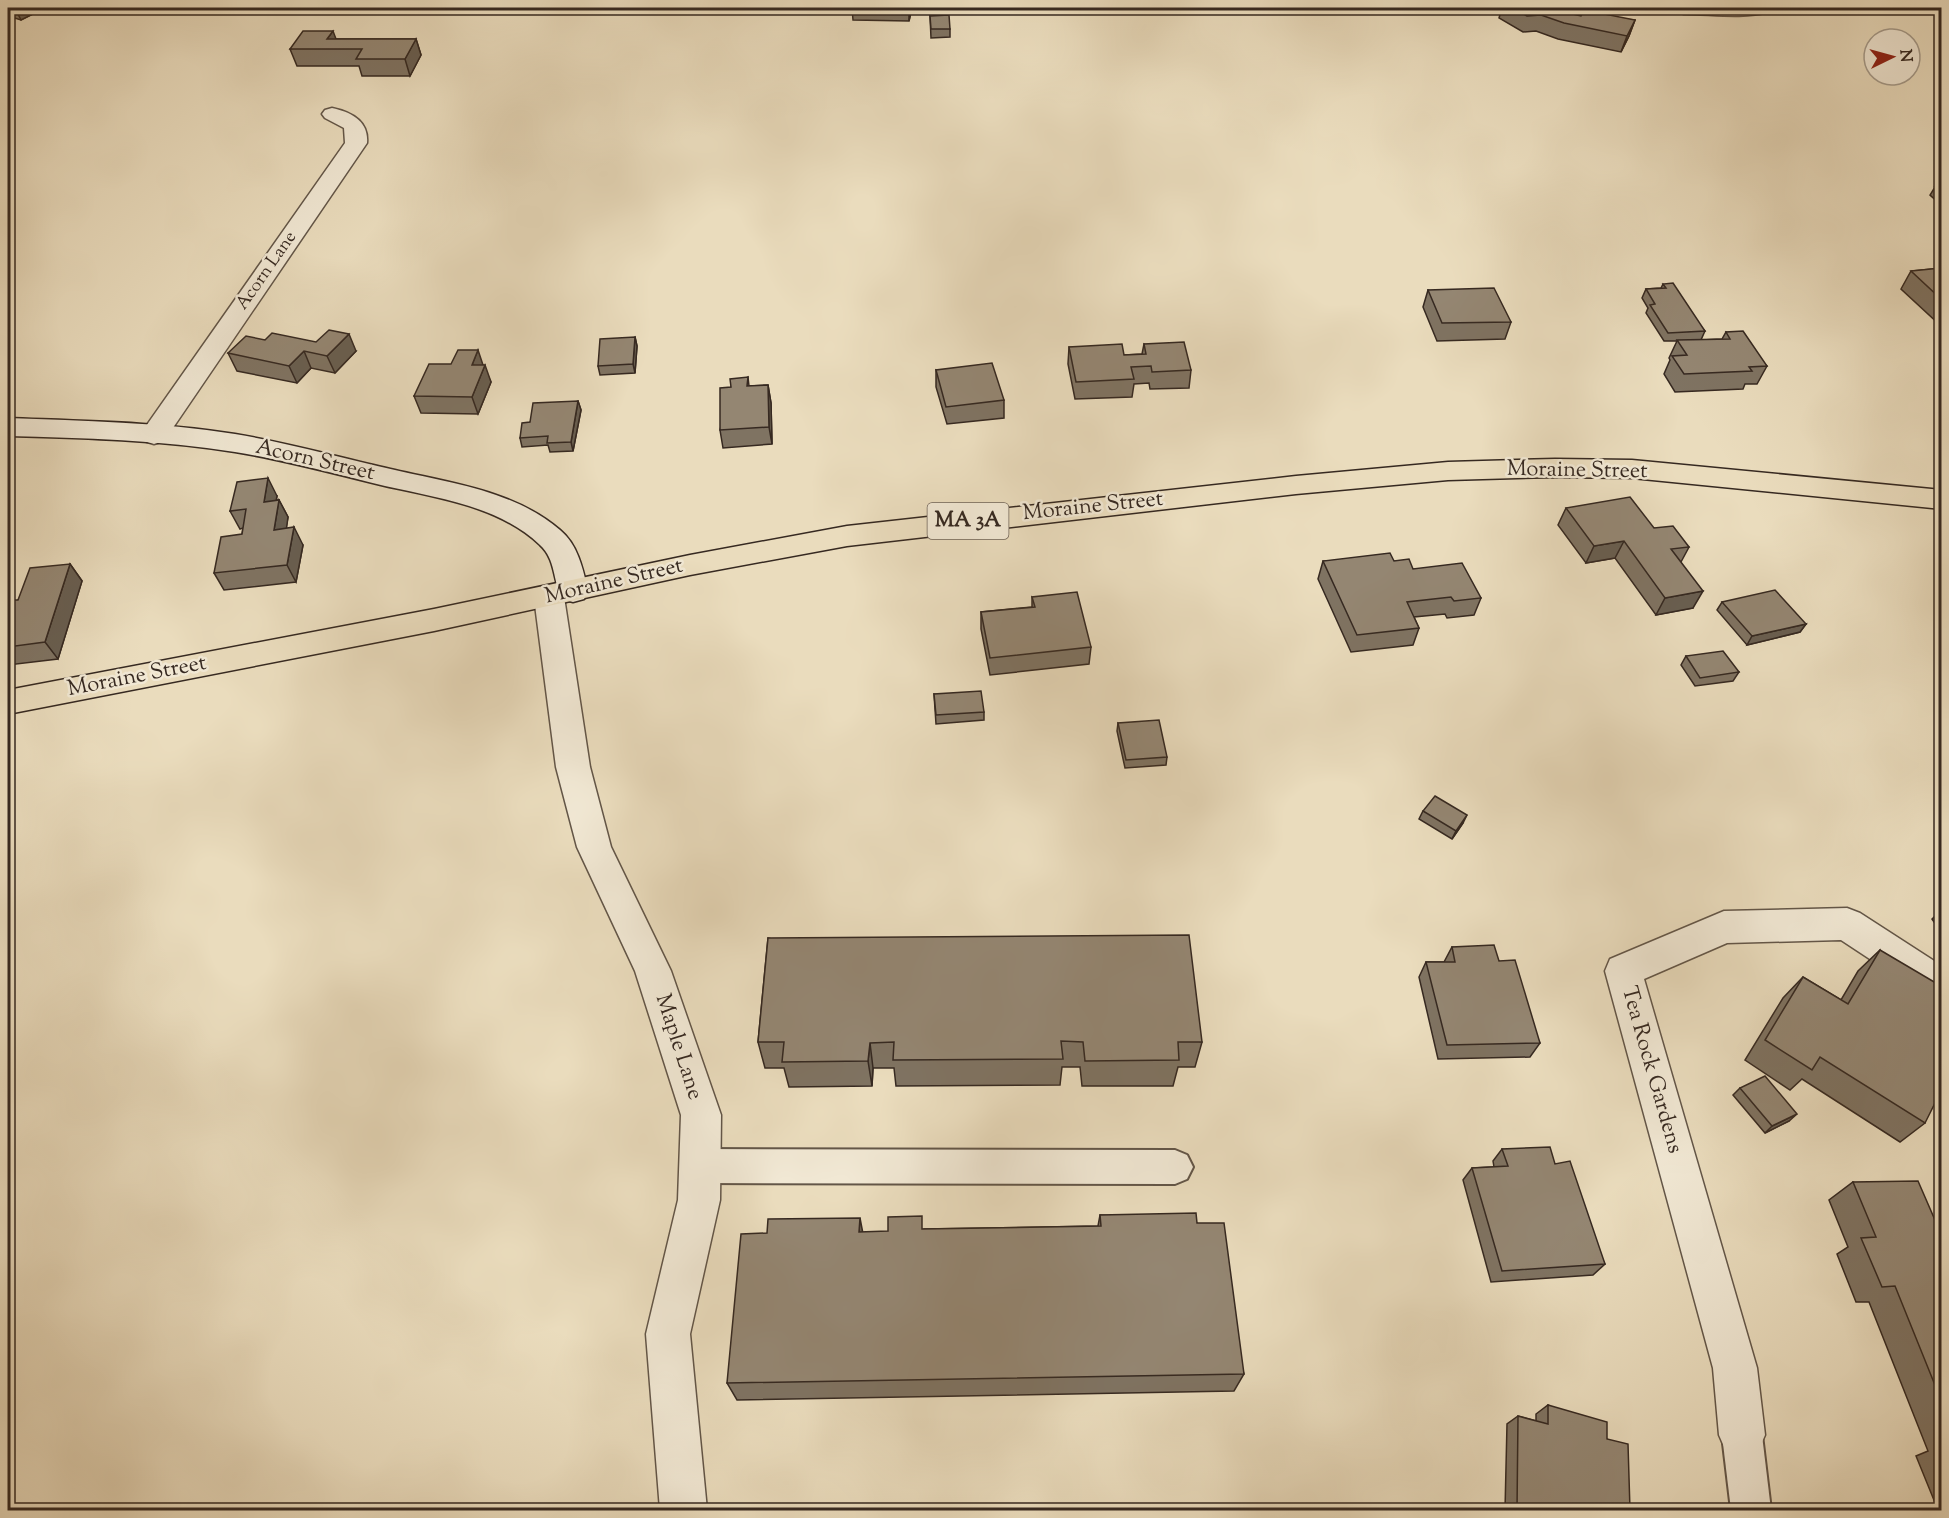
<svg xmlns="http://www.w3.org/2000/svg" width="1949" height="1518" font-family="'Sorts Mill Goudy',serif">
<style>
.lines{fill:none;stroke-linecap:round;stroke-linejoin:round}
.service-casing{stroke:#635648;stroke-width:4}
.minor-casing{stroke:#635648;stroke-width:3}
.secondary-casing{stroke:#362921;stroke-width:3}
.primary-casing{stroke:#362921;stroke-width:3}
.service{fill:#f1e8d4;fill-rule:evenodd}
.minor{fill:#f1e8d4;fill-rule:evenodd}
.secondary{fill:#f1e8d4;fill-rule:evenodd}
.primary{fill:#eadcbd;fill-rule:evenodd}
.wall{fill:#7f7362;stroke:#362921;stroke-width:1.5}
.shaded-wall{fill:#685e50;stroke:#362921;stroke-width:1.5}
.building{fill:#948672;stroke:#362921;stroke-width:1.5}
.labels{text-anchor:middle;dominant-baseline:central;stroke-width:5;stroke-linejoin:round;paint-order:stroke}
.far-street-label{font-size:18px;fill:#362921;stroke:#f1e8d4}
.shield{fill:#f1e8d4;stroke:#6e6257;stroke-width:1.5}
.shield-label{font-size:21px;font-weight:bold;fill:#362921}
.street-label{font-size:22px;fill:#362921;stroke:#f1e8d4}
</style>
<rect width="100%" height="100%" fill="#eadcbd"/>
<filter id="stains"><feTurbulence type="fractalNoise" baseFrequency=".00333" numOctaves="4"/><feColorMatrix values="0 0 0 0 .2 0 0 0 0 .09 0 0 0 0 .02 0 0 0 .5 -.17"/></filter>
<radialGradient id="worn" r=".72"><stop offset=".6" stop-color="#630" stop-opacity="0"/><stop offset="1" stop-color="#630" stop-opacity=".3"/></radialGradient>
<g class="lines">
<defs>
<g id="service">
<path d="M701,1149L1175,1150L1187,1155L1193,1167L1187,1179L1175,1184L701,1183L689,1178L683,1166L689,1154Z"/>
<path d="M1742,1415L1756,1421L1762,1435L1771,1510H1731L1722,1435L1728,1421Z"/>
</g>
<g id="minor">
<path d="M1675,8H1771L1769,12C1742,19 1711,14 1684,14L1677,12Z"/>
<path d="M332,108C351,112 369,121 367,143L164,441L154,444L144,441L141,435L144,429L345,143L344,128L325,118L322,114L325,110Z"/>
<path d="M549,586L560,589L564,597L590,767L611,847L671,971L721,1115L720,1200L690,1334L707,1510H660L646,1334L678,1200L681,1115L635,971L577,847L556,767L534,597L538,589Z"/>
<path d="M1847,908L1860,913L1942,966V1002L1929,998L1841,940L1727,943L1644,979L1757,1368L1765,1435L1758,1451L1742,1458L1726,1451L1719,1435L1713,1368L1605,971L1610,959L1724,911Z"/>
</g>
<path id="secondary" d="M8,418C84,421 160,422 235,434C289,443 342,458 395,470C451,483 515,491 560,530C578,545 583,569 588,591L584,599L573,602L562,599C553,582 556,559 540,545C499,506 438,498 385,486C335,474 285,460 235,452C160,440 84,438 8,436Z"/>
<path id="primary" d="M1555,459L1632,460L1942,490V509L1632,478L1555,477L1448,480L1296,494L847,546L690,575L434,631L8,714V690L434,609L690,555L847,526L1296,476L1448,462Z"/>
</defs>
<use href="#service" class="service-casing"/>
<use href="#minor" class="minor-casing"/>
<use href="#secondary" class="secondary-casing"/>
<use href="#primary" class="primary-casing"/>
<use href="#service" class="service"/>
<use href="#minor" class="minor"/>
<use href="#secondary" class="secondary"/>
<use href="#primary" class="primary"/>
</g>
<g class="wall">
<path d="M8,8H35L37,12L21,20L8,16Z"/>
<path d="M852,8H912L909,21L853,20Z"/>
<path d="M1502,8H1552L1568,13L1581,16L1635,20L1629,36L1621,52L1558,39L1536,31L1523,32L1499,18Z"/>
<path d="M930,16L950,29V37L931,38Z"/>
<path d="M336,39H416L421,55L410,76H362L359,66H297L290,49Z"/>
<path d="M1941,186V205L1930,195L1935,187Z"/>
<path d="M1941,268V326L1901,289L1911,271Z"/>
<path d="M1663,284L1705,331L1701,340L1722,339L1726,332L1767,366L1757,384H1745L1743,389L1675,392L1664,374L1670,360L1669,358L1677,341H1664L1646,313L1648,308L1642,298L1646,289L1661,288Z"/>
<path d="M1428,290L1511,322L1505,339L1437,341L1423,307Z"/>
<path d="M635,337L637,346L635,373L600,375L598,366Z"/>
<path d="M265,340L356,351L335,373L311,368L297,383L237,371L228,353Z"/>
<path d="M1144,344L1191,370L1189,388L1150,389L1149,383L1134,384L1132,397L1075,399L1068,364L1069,347L1124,355L1142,354Z"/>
<path d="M483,365L491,382L478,414L421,413L414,396Z"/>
<path d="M936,370L1004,400V418L947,424L936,387Z"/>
<path d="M748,377L749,386L768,385L771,403L772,444L723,448L720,430L731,387Z"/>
<path d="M578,401L581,410L573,451L550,452L548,445L522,447L520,438L530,422Z"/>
<path d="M277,496L276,500H279L288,517L286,528L303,545L296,582L224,590L214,573L242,534L243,528L240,529L230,511Z"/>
<path d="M1566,508L1654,528L1689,547L1681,562L1693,608L1656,615L1615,558L1586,563L1558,525Z"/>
<path d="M1323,561H1394L1481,598L1474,615L1447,618L1445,614L1414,617L1419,628L1413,645L1351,652L1318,579Z"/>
<path d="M70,564L82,581L58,659L8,665V647L18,600Z"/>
<path d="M1032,597L1091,647L1089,664L990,675L981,629V612L1032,607Z"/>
<path d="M1722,602L1806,624L1800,632L1747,645L1717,610Z"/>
<path d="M1686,656L1739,672L1733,681L1695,686L1681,665Z"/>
<path d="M934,694L984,712V720L936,724Z"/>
<path d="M1118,723L1167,757L1166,765L1125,768L1117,731Z"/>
<path d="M1423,811L1463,823L1452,839L1419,819Z"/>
<path d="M1941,910V932L1932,919Z"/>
<path d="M768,938L1202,1042L1195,1067H1178L1173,1086H1082L1080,1067H1062L1060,1085L896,1086L894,1068H873L872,1086L789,1087L784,1068H765L758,1042Z"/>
<path d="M1452,947L1499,961L1540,1043L1530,1057L1438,1059L1419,977L1426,962H1444Z"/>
<path d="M1880,950L1925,1123L1900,1142L1802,1079L1790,1090L1745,1060L1783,998L1803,977L1841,1000L1858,971Z"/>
<path d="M1740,1088L1789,1121L1765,1133L1733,1095Z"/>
<path d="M1502,1149L1555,1164L1605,1264L1593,1275L1491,1282L1463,1180L1472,1168L1494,1167L1493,1161Z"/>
<path d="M1853,1182L1941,1234V1510H1938L1916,1456L1928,1451L1869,1302H1856L1837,1254L1848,1247L1829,1200Z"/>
<path d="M1100,1215L1197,1223L1244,1374L1234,1391L737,1400L727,1383L924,1229L1098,1226Z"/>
<path d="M1548,1405L1607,1439L1630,1510H1505L1507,1424L1518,1416L1536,1421V1414Z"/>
</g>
<g class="shaded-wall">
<path d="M26,8H35L37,12L21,20L17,12Z"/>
<path d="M909,8H912L909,21Z"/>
<path d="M1635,20L1629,36L1621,52L1627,36Z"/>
<path d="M333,31L339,47L327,39Z"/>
<path d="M416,39L421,55L410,76L405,59Z"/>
<path d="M349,334L356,351L335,373L327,356Z"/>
<path d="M635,337L637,346L635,373L633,364Z"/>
<path d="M478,350L484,368L472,365Z"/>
<path d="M304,351L311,368L297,383L289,366Z"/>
<path d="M485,365L491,382L478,414L472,397Z"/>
<path d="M768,385L771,403L772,444L769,427Z"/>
<path d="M578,401L581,410L573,451L571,442Z"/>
<path d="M268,478L277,496L273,519L264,502Z"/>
<path d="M279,500L288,517L284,547L274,530Z"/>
<path d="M294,527L303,545L296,582L287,565Z"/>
<path d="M1624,541L1615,558L1586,563L1594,546Z"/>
<path d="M70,564L82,581L58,659L45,642Z"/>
<path d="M1703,591L1693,608L1656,615L1665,598Z"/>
<path d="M1806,624L1800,632L1747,645L1752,636Z"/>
<path d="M1467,815L1463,823L1452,839L1456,831Z"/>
<path d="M870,1043L873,1068L872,1086L868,1061Z"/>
<path d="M1797,1114L1789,1121L1765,1133L1772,1126Z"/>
<path d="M860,1218L864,1239L859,1232Z"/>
</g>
<g class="building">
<path d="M8,8H26L17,12L8,9Z"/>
<path d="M1512,8H1552L1568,13L1581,16L1584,10L1635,20L1627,36L1564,23L1541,15L1527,16Z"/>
<path d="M949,15L950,29H931L930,16Z"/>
<path d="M303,31H333L327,39H416L405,59H356L362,49H290Z"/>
<path d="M1941,186V192L1935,187Z"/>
<path d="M1941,268V299L1911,271Z"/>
<path d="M1673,283L1705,331L1668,333L1650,305L1655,304L1646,289L1666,288L1663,284Z"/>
<path d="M1494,288L1511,322L1442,323L1428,290Z"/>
<path d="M329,330L349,334L327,356L304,351L289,366L228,353L246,336L265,340L272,333L316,342Z"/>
<path d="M1743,331L1767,366L1749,367L1752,371L1684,374L1672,356L1687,355L1677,340L1730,339L1726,332Z"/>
<path d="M635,337L633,364L598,366L600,339Z"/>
<path d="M1184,342L1191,370L1152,372L1151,366L1131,367L1134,379L1076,382L1069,347L1122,344L1124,355L1146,354L1144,344Z"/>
<path d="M458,350H478L472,365H485L472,397L414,396L429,364H451Z"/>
<path d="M992,363L1004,400L946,407L936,370Z"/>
<path d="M748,377L747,386L768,385L769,427L720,430V388L731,387L730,379Z"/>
<path d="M578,401L571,442L547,443L548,436L520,438L522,423L530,422L533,403Z"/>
<path d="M268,478L264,502L279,500L274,530L294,527L287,565L214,573L221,537L242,534L246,509L230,511L237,482Z"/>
<path d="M1630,497L1654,528L1673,526L1689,547L1671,549L1703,591L1665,598L1624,541L1594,546L1566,508Z"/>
<path d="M1390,553L1394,561L1409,559L1413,569L1462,563L1481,598L1454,601L1451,597L1407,602L1419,628L1357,635L1323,561Z"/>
<path d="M70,564L45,642L8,647V611L11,600H18L30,568Z"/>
<path d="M1775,590L1806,624L1752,636L1722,602Z"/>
<path d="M1077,592L1091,647L990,658L981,612L1035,607L1032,597Z"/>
<path d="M1723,651L1739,672L1700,678L1686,656Z"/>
<path d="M981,691L984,712L936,715L934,694Z"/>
<path d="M1159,720L1167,757L1126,760L1118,723Z"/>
<path d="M1435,796L1467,815L1456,831L1423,811Z"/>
<path d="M1189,935L1202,1042H1178L1179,1060L1085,1061L1083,1042L1061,1041L1063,1059L893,1060L894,1042L870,1043L868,1061L782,1062L784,1042H758L768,938Z"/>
<path d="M1494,945L1499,961L1515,960L1540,1043L1447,1045L1426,962H1455L1452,947Z"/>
<path d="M1880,950L1941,986V1091L1925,1123L1820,1057L1812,1070L1765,1040L1803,977L1848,1004Z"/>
<path d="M1765,1076L1797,1114L1772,1126L1740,1088Z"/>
<path d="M1550,1147L1555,1164L1570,1161L1605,1264L1502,1271L1472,1168L1508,1166L1502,1149Z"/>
<path d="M1918,1181L1941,1234V1400L1895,1286L1882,1287L1861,1238L1876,1237L1853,1182Z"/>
<path d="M1196,1213L1197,1223H1224L1244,1374L727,1383L741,1234L767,1233L768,1219L860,1218L859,1232L888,1231V1217L922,1216V1229L1101,1226L1100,1215Z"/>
<path d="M1548,1405L1607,1422V1439L1628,1444L1630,1510H1517L1518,1416L1548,1424Z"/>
</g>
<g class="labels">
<g class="far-street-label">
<text transform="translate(267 271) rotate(-55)">Acorn Lane</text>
</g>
<rect class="shield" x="927.5" y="503" width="81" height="36" rx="4.5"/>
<g class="shield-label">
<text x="968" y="521">MA 3A</text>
</g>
<g class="street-label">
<text transform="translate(315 461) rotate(13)">Acorn Street</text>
<text transform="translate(1577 471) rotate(1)">Moraine Street</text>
<text transform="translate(1093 507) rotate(-6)">Moraine Street</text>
<text transform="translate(614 582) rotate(-13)">Moraine Street</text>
<text transform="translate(137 677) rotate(-11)">Moraine Street</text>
<text transform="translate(678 1047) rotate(72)">Maple Lane</text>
<text transform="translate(1651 1070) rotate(74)">Tea Rock Gardens</text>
</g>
</g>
<rect width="1949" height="1518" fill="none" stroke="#eadcbd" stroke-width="30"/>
<rect x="9" y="9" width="1931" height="1500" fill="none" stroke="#362921" stroke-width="3"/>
<rect x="15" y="15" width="1919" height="1488" fill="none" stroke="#362921" stroke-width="1.5"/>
<g transform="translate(1892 57) rotate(85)"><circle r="28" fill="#f1e8d4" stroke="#a69c8c" stroke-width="1.5"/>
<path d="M0-4.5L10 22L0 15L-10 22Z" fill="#8f2418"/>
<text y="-9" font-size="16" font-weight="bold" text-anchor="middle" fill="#362921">N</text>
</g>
<rect width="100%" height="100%" filter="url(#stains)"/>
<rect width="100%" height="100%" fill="url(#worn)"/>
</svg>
